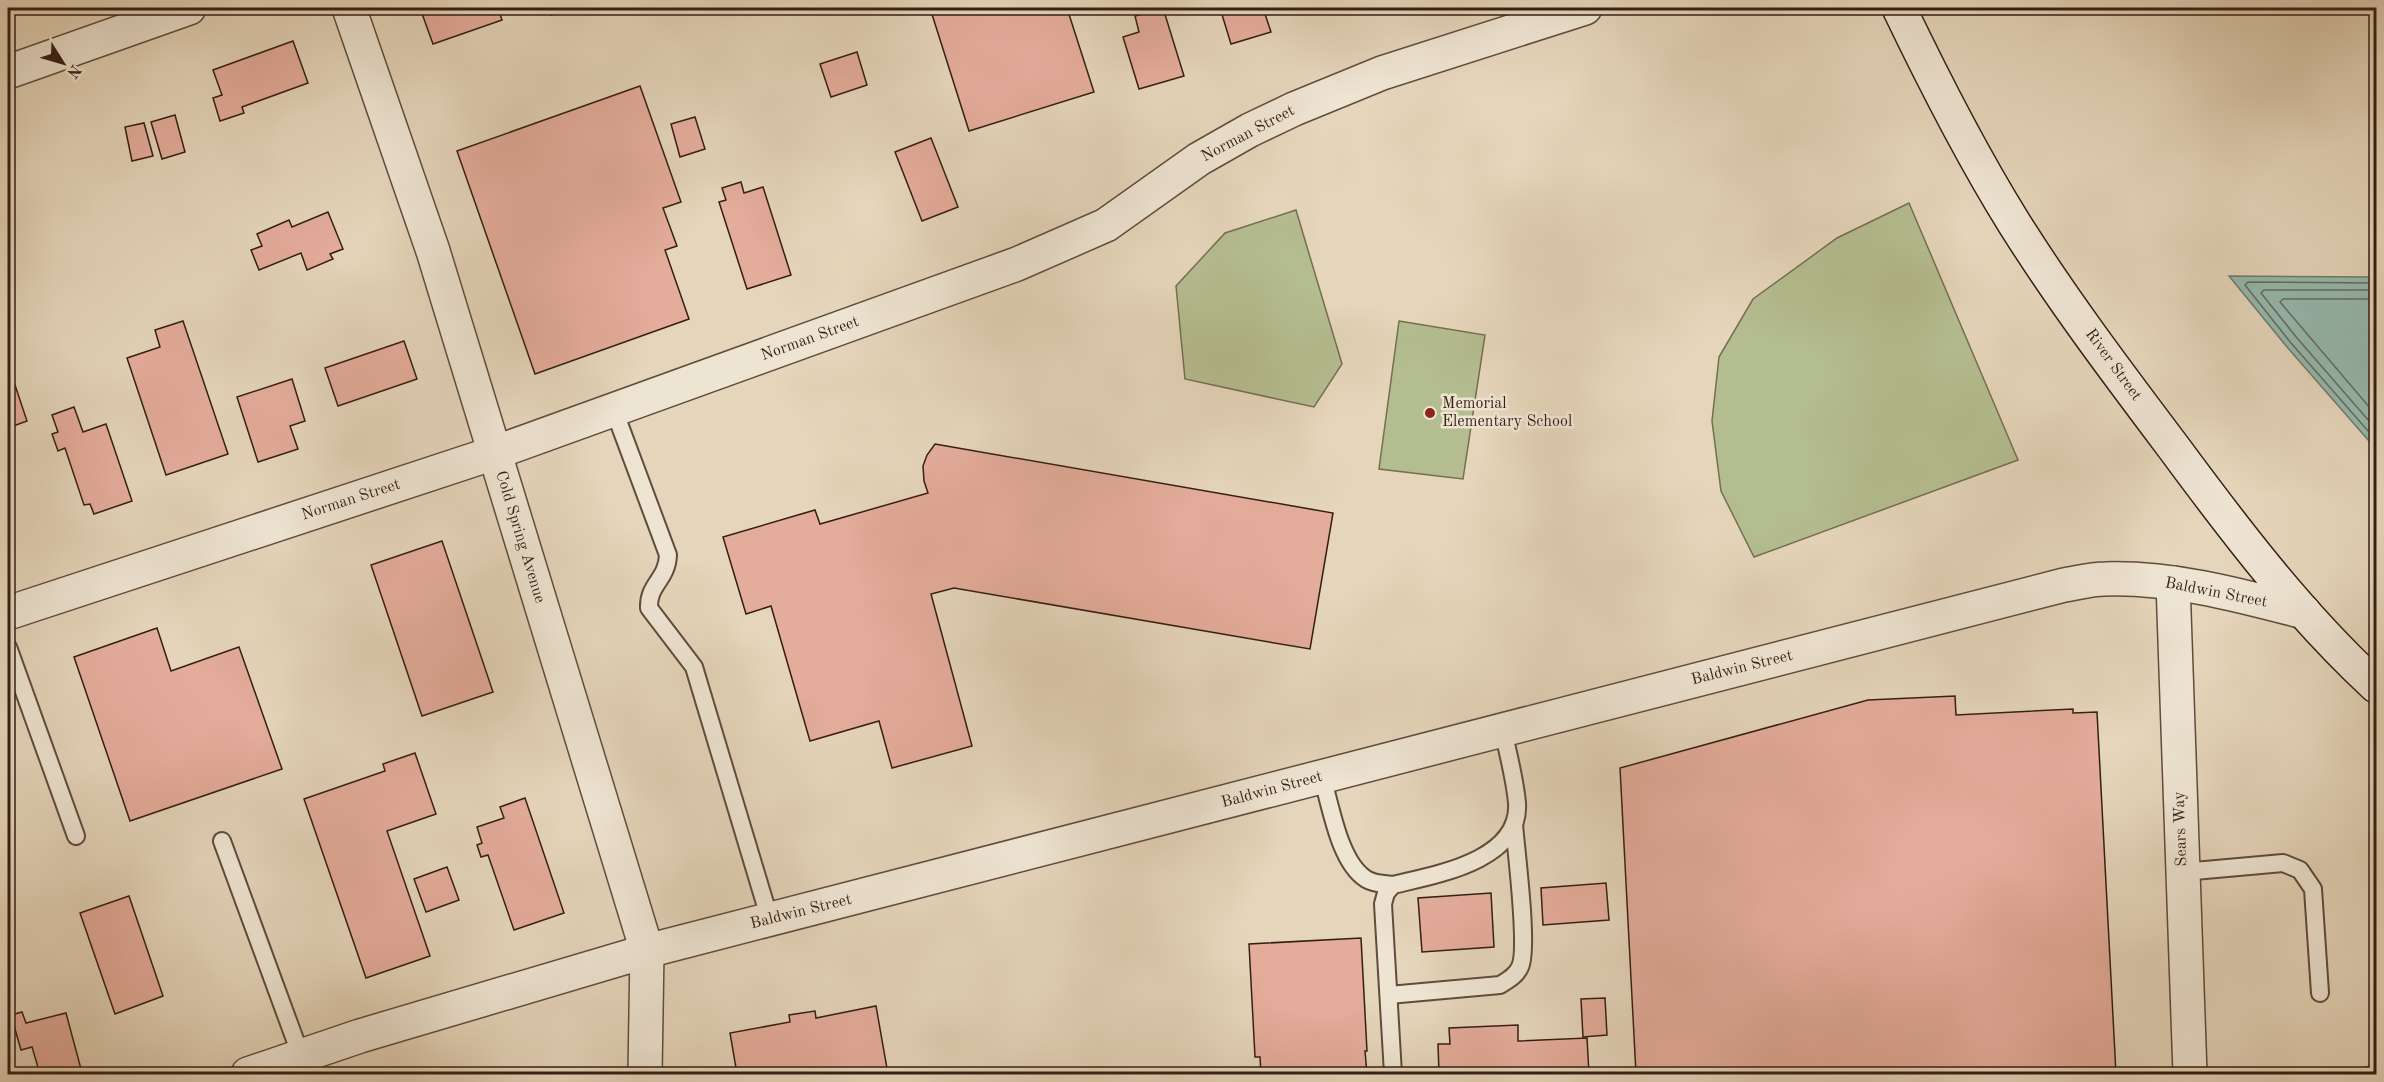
<svg xmlns="http://www.w3.org/2000/svg" width="2384" height="1082" font-family="'Old Standard TT',serif">
<style>
.green{fill:#b4bd90;stroke:#746e52;stroke-width:1.5}
.water{fill:#96b9ae;stroke:#6f7b70;stroke-width:1.5}
.lines{fill:none;stroke-linecap:round;stroke-linejoin:round}
.shore{stroke:#656c61;stroke-width:1.5}
.building{fill:#e4ac9b;stroke:#341e14;stroke-width:1.5}
.service-casing{stroke:#604c3e;stroke-width:20}
.minor-casing{stroke:#604c3e;stroke-width:36}
.secondary-casing{stroke:#341e14;stroke-width:36}
.service{stroke:#eee4d2;stroke-width:16}
.minor{stroke:#eee4d2;stroke-width:33}
.secondary{stroke:#eee4d2;stroke-width:33}
.poi-dot{fill:#8f2418;stroke:#eee4d2;stroke-width:2}
.labels{text-anchor:middle;dominant-baseline:central;stroke-width:5;stroke-linejoin:round;paint-order:stroke}
.street-label{font-size:16px;fill:#341e14;stroke:#eee4d2}
.poi-label{font-size:16px;fill:#341e14;stroke:#eee4d2;text-anchor:start}
</style>
<rect width="100%" height="100%" fill="#e5d5ba"/>
<filter id="stains"><feTurbulence type="fractalNoise" baseFrequency=".00333" numOctaves="4"/><feColorMatrix values="0 0 0 0 .2 0 0 0 0 .09 0 0 0 0 .02 0 0 0 .5 -.17"/></filter>
<radialGradient id="worn" r=".72"><stop offset=".6" stop-color="#630" stop-opacity="0"/><stop offset="1" stop-color="#630" stop-opacity=".3"/></radialGradient>
<g class="green">
<path d="M1909,203L2018,460L1754,557L1721,491L1712,421L1719,357L1753,299L1837,238Z"/>
<path d="M1296,210L1342,364L1314,407L1185,379L1176,286L1225,233Z"/>
<path d="M1399,321L1485,335L1463,479L1379,469Z"/>
</g>
<path class="water" d="M2229,276L2376,277V449L2287,347Z"/>
<g class="lines">
<g class="shore">
<path d="M2376,283L2248,282L2245,285L2291,343L2376,440"/>
<path d="M2376,290H2264L2261,293L2297,338L2376,429"/>
<path d="M2376,299H2283L2280,302L2376,415"/>
</g>
</g>
<g class="building">
<path d="M420,8H498L502,20L433,44Z"/>
<path d="M549,8H574L551,15Z"/>
<path d="M930,8H1067L1094,92L969,131Z"/>
<path d="M1163,8L1184,76L1139,89L1123,37L1139,32L1135,16Z"/>
<path d="M1220,8H1263L1271,32L1231,44Z"/>
<path d="M1360,8H1377L1362,13Z"/>
<path d="M293,41L308,83L242,107L244,113L220,121L213,98L222,95L213,70Z"/>
<path d="M857,52L867,85L831,97L820,64Z"/>
<path d="M640,86L681,202L663,208L677,246L665,250L689,319L535,374L457,151Z"/>
<path d="M175,115L185,152L162,159L151,122Z"/>
<path d="M695,117L705,149L680,157L671,124Z"/>
<path d="M144,123L153,156L132,161L125,127Z"/>
<path d="M931,138L958,207L922,221L895,152Z"/>
<path d="M741,182L744,193L763,187L791,275L747,289L719,202L726,200L722,188Z"/>
<path d="M328,212L343,249L330,254L333,259L307,270L301,253L259,270L251,250L262,246L257,234L289,220L292,227Z"/>
<path d="M183,321L228,454L166,475L127,358L160,347L155,330Z"/>
<path d="M404,341L417,379L338,406L325,368Z"/>
<path d="M12,376L27,421L8,428V377Z"/>
<path d="M292,379L305,421L290,426L298,449L258,462L237,397Z"/>
<path d="M74,407L83,432L106,424L132,501L94,514L90,504L84,505L65,448L58,451L52,434L58,432L52,415Z"/>
<path d="M935,444L1333,513L1310,649L954,588L931,594L972,746L892,768L879,721L810,741L771,606L746,614L723,537L815,510L820,524L928,493L924,481L923,466L927,455Z"/>
<path d="M442,541L493,692L422,716L371,565Z"/>
<path d="M157,628L171,671L239,647L282,769L130,821L74,657Z"/>
<path d="M1955,696L1956,715L2073,709V713L2097,712L2116,1074H1636L1620,768L1868,700Z"/>
<path d="M415,753L436,814L387,831L430,956L366,978L304,799L385,771L383,764Z"/>
<path d="M525,798L564,913L514,930L488,855L481,857L477,845L482,843L477,827L504,818L500,807Z"/>
<path d="M447,867L459,900L426,912L414,879Z"/>
<path d="M1606,883L1609,920L1543,925L1541,888Z"/>
<path d="M1491,893L1494,947L1422,952L1418,898Z"/>
<path d="M129,896L163,996L115,1014L80,913Z"/>
<path d="M1361,938L1367,1051H1365L1367,1074H1261L1260,1057H1255L1249,944Z"/>
<path d="M1605,998L1607,1035L1583,1037L1581,999Z"/>
<path d="M876,1006L888,1074H737L730,1033L790,1022L789,1015L815,1011L816,1018Z"/>
<path d="M22,1012L26,1023L66,1013L81,1069L63,1074H40L32,1047L21,1050L11,1015Z"/>
<path d="M1518,1025V1041L1587,1038L1589,1074H1439L1438,1044H1450L1449,1028Z"/>
<path d="M2376,1064V1074H2347Z"/>
<path d="M549,1068L552,1074H532Z"/>
</g>
<g class="lines">
<defs>
<g id="service">
<path d="M614,410L668,555C667,580 648,584 649,608L694,667L770,920"/>
<path d="M8,647L76,836"/>
<path d="M1322,777C1331,806 1339,862 1366,879C1374,884 1384,884 1393,885"/>
<path d="M222,841L301,1056"/>
<path d="M2183,872L2283,863L2300,870L2313,889L2320,993"/>
<path d="M1389,995L1500,985C1508,980 1516,976 1520,967C1529,948 1516,851 1514,824"/>
<path d="M1393,1074L1383,904L1386,893L1393,885C1434,875 1521,861 1517,803C1515,779 1508,754 1503,730"/>
</g>
<g id="minor">
<path d="M349,8L433,251L647,951L645,1074"/>
<path d="M8,72L189,8"/>
<path d="M2173,583L2190,1074"/>
<path d="M8,613L494,453L1017,264L1106,225L1199,159L1250,130L1294,109L1382,73L1585,8"/>
<path d="M248,1074L360,1036L647,951L2064,585C2077,583 2091,579 2105,579C2173,577 2239,595 2304,612"/>
</g>
<path id="secondary" d="M1899,8C1934,81 1971,154 2014,223C2063,301 2119,375 2174,448C2236,532 2300,616 2376,686"/>
</defs>
<use href="#service" class="service-casing"/>
<use href="#minor" class="minor-casing"/>
<use href="#secondary" class="secondary-casing"/>
<use href="#service" class="service"/>
<use href="#minor" class="minor"/>
<use href="#secondary" class="secondary"/>
</g>
<circle class="poi-dot" cx="1430" cy="413" r="6"/>
<g class="labels">
<g class="street-label">
<text transform="translate(1248 134) rotate(-28)">Norman Street</text>
<text transform="translate(810 339) rotate(-20)">Norman Street</text>
<text transform="translate(2113 365) rotate(54)">River Street</text>
<text transform="translate(351 500) rotate(-18)">Norman Street</text>
<text transform="translate(520 537) rotate(73)">Cold Spring Avenue</text>
<text transform="translate(2216 593) rotate(11)">Baldwin Street</text>
<text transform="translate(1742 668) rotate(-14)">Baldwin Street</text>
<text transform="translate(1272 790) rotate(-15)">Baldwin Street</text>
<text transform="translate(2181 829) rotate(-92)">Sears Way</text>
<text transform="translate(801 912) rotate(-14)">Baldwin Street</text>
</g>
<g class="poi-label">
<text x="1442" y="404">Memorial<tspan x="1442" dy="18">Elementary School</tspan></text>
</g>
</g>
<rect width="2384" height="1082" fill="none" stroke="#e5d5ba" stroke-width="30"/>
<rect x="9" y="9" width="2366" height="1064" fill="none" stroke="#341e14" stroke-width="3"/>
<rect x="15" y="15" width="2354" height="1052" fill="none" stroke="#341e14" stroke-width="1.5"/>
<g transform="translate(63 63) rotate(127)" stroke="#eee4d2" stroke-width="4.5" paint-order="stroke">
<path d="M0-4.5L10 22L0 15L-10 22Z" fill="#341e14"/>
<text y="-9" font-size="16" font-weight="bold" text-anchor="middle" fill="#341e14">N</text>
</g>
<rect width="100%" height="100%" filter="url(#stains)"/>
<rect width="100%" height="100%" fill="url(#worn)"/>
</svg>
